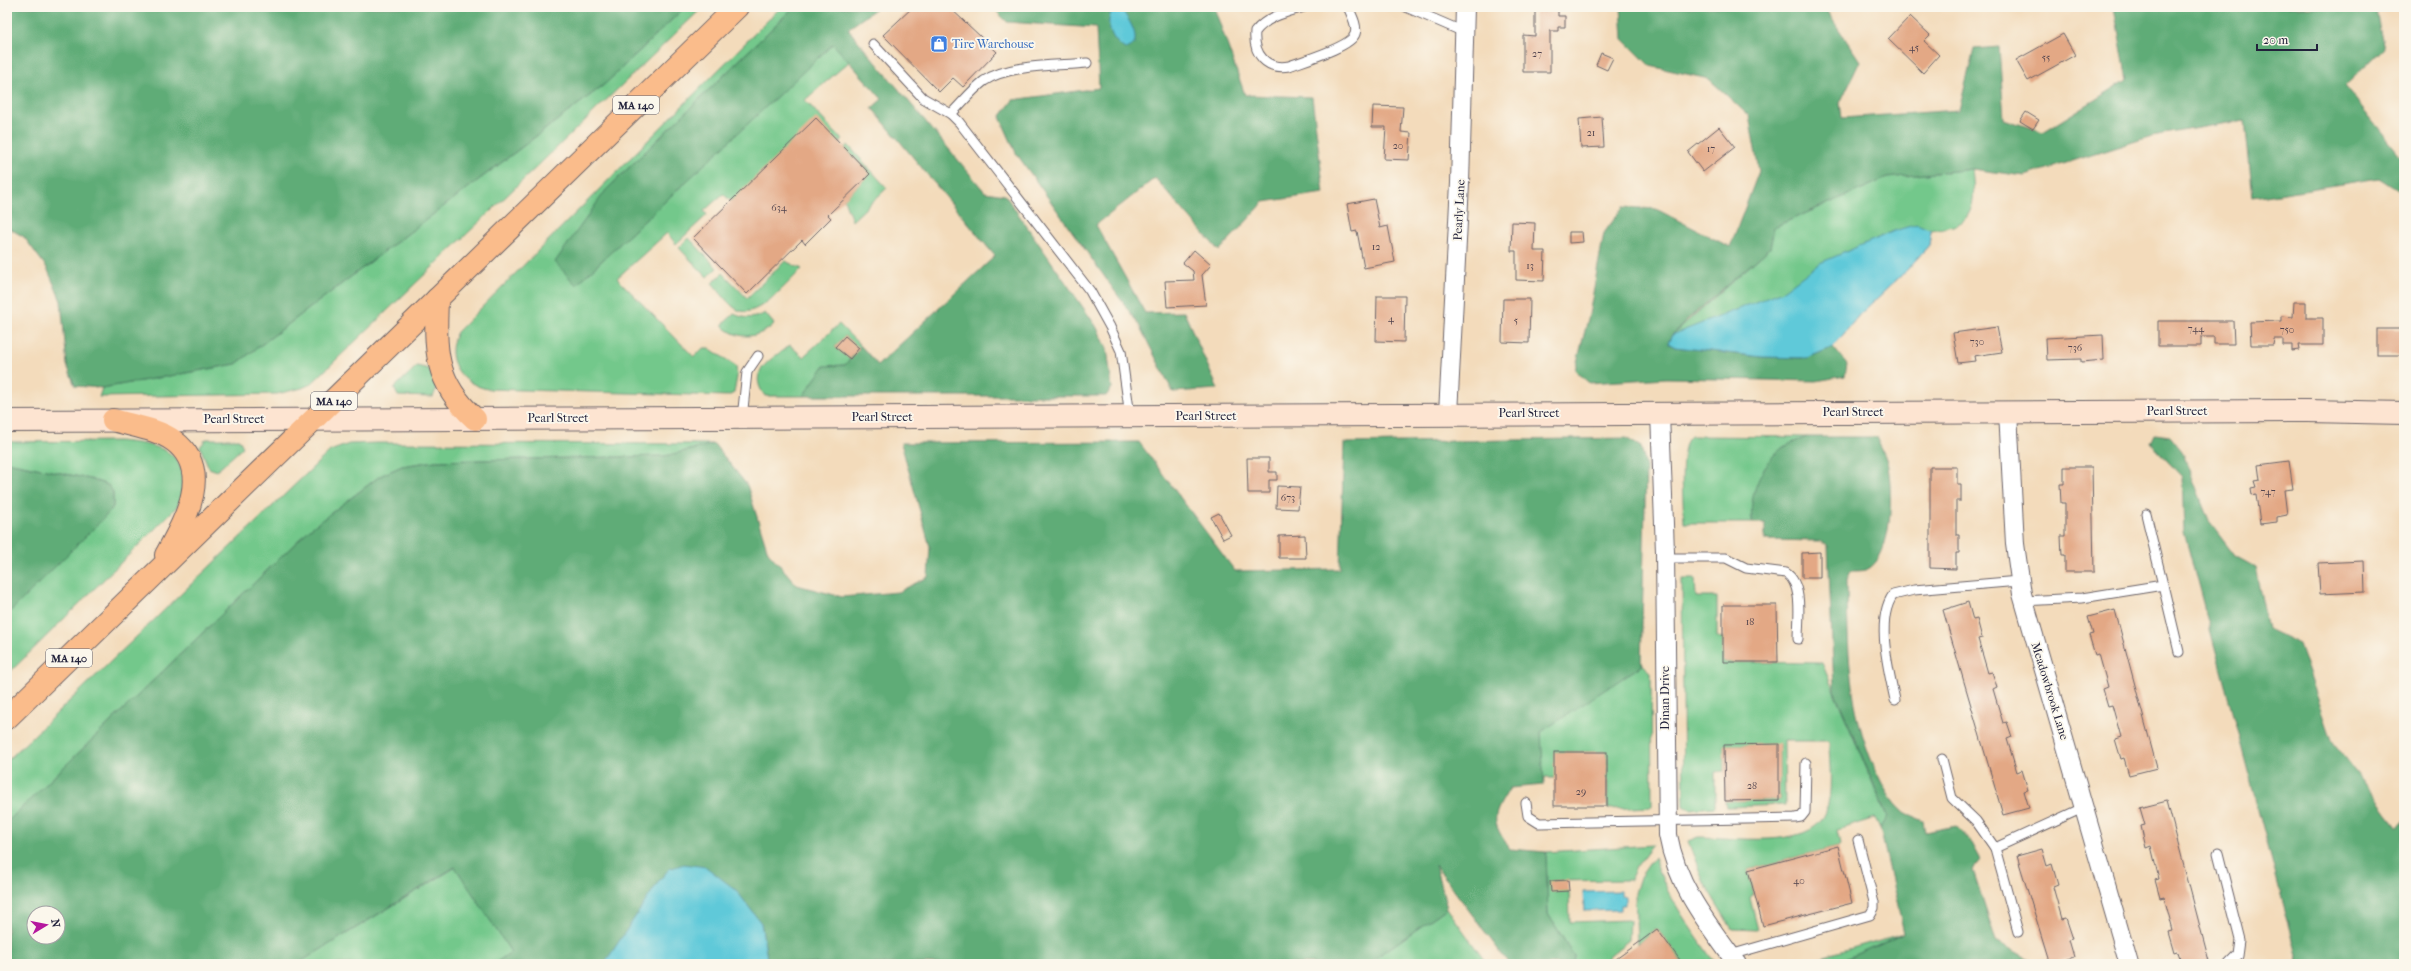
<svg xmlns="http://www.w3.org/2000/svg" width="2411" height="971" font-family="'IM FELL French Canon',serif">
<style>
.green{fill:#73c88b;stroke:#4a7563}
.forest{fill:#5eac77;stroke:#406759;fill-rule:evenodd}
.water{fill:#5fc9d9;stroke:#40768a}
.building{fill:#e3a885}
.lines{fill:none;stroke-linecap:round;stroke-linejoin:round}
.service-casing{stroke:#6b6368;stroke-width:11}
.minor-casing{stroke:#6b6368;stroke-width:20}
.secondary-casing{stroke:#6b6368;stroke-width:24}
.trunk-casing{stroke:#6b6368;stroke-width:24}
.service{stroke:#fff;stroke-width:9}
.minor{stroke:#fff;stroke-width:18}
.secondary{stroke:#fde4d1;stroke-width:22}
.trunk{stroke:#fabc8b;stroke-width:22}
.labels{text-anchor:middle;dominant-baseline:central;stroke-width:3.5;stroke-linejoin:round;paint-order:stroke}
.number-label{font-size:10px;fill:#52444e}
.shield{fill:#fbf7ec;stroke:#636270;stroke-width:1}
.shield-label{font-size:11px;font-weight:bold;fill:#22223b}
.shop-label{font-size:12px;fill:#366cbe;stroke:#fbf7ec;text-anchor:start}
.street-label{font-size:12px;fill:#22223b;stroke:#fbf7ec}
</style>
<rect width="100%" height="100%" fill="#fbf7ec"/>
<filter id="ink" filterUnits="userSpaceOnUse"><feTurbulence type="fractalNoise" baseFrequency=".025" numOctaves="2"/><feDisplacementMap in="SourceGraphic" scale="8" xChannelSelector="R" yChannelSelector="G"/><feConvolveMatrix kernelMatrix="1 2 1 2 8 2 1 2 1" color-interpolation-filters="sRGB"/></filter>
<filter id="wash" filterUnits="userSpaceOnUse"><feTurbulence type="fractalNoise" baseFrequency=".012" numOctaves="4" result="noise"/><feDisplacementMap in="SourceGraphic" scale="16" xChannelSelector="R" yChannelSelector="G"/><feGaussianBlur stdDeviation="0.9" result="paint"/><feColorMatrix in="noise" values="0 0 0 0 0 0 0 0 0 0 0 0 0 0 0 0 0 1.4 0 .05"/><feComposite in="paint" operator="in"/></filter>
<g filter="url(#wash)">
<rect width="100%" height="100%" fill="#f3dbbb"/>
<g class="green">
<path d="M685,7H703L311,384L302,388L277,394L99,397L102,388L236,364L605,84Z"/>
<path d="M781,7H794L606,190L576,285L833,43L850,61L805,100L842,140L840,143L731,201L723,194L704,211L707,215L676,244L667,233L617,278L694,357L703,348H709L736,366L737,377L734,393L728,396L487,389C460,383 443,359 457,332Z"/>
<path d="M848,145L887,188L852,221L844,199L870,174L845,148Z"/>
<path d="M1972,169C1974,188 1978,219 1953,226C1946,228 1938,229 1931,230L1929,245L1906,271L1859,315L1833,347L1807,358L1672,335L1770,248L1774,227L1887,178Z"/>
<path d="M689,238L717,268L707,277L679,248Z"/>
<path d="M785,261L802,269C789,281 757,320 738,310C728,305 720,291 712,283L723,273L747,298Z"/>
<path d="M765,313L774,324C760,338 738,341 723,326V324L734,314C744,319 756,319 765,313Z"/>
<path d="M839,324L861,346L859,348L845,336L835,347L850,359L845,365L824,367L803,396H765C746,371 771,360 790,345L803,357Z"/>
<path d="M417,366L429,369L437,387L433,397L398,396L394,388Z"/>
<path d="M1691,436L1807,437L1783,447L1751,516L1753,523H1684C1684,506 1677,446 1691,436Z"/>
<path d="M206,439H239L243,447L217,471L209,468L200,447Z"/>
<path d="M119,441C146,444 181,445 183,479C184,484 185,490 184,495C179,507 167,516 158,526L7,675V615L103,519L113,507V492L108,485L90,479L7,462V442Z"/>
<path d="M377,443L714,444L665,456L435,461L402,466L380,476L310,529L7,822V761L330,451L349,444Z"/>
<path d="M1682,579H1695L1696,597H1717V637L1723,638V662L1822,663L1887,817L1880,828L1875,818L1837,830L1840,844L1838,846L1748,870L1754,893L1750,898L1758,930L1732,929L1704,883L1688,841L1698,837C1731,837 1810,850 1825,814C1834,793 1829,763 1829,741H1784L1785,805L1726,807L1725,801L1779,800V745H1724V771L1715,772V807L1690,809L1684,806Z"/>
<path d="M1641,663L1651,672L1652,807L1608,809L1607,752H1555V778H1543L1541,732Z"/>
<path d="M1653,845L1636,867L1630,880L1550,881L1569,891L1570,922L1630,920L1629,940L1609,956L1605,964H1573L1574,956L1548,914L1546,852Z"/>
<path d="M1654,857C1666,895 1689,926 1712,959L1718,964H1683L1657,929L1637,944L1635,893L1640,877Z"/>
<path d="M456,867L511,952L494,964H297Z"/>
<path d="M1447,908L1487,964H1367Z"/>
<path d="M1904,933L1834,964H1797Z"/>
</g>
<g class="forest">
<path d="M7,7H685L605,84L236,364L102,388L75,386L67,365L61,301L47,268L24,237L7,227Z"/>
<path d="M794,7H878L848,29L985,192L1005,195L1096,326L1107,348L1112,388L1106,396H803L824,366L845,365L861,346L878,365L995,256L872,108L882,99L833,44L576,285L555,262L606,190Z"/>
<path d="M992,7H1214L1245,95L1312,97L1324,193L1264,202L1219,251L1155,178L1096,225L1145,313L1184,312L1218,389L1173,392L1139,325L1016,153L1000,117L1013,100L1099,88L1096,28L1007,22Z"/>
<path d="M1621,7H1824L1860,61L1840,103L1842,118L1959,110L1974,49L1999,47L2004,119L2043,132L2127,80L2114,7H2375L2384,48L2345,86L2404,160V194L2379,178L2253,198L2245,120L2152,136L2025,176L1972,169L1887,178L1774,227L1770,248L1688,319L1672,335L1668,343L1675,347L1762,357L1807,358L1833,347L1847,364L1845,376L1816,381L1666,378L1589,383L1575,370L1589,315L1604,233L1623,207L1656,209L1730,247L1759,171L1749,116L1709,79L1650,66L1623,39Z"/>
<path d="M2155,434L2170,436L2182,451L2210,523L2235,556L2255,567L2268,629L2299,644L2333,743L2398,827L2404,820V964H2296L2297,955L2184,532L2182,477L2151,443Z"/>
<path d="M1807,437H1876C1879,445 1885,454 1887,462C1893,487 1894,558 1866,570C1862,571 1855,571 1851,571L1847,580C1848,649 1847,704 1875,769C1882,783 1890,802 1903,812C1909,816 1917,818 1923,821L1925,832L1956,826L1972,843L1981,860L1973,870L1996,941L2038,964H1834L1904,933L1880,828L1887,816L1834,690L1828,546L1820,541L1765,540V523H1753C1746,500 1763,459 1784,447C1791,443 1799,440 1807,437Z"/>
<path d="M1626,438L1641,447L1646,467L1641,666L1541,732L1544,785L1510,788C1492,817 1490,820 1510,849L1546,852L1548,914L1574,956L1573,964H1509L1435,865L1447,908L1367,964H768L761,923L669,869L604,964H494L511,952L455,867L297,964H7V822L310,529L380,476L402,466L435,461L665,456L714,444L747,485L768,552L797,585L842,597L898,592L928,577L930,547L901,443L1139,442L1235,571L1340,569L1344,443ZM34,913H58V937H34Z"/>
<path d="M7,462L90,479L108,485L113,492V507L103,519L7,615Z"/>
</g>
<g class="water">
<path d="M1114,8L1121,9C1129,19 1146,45 1125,49C1111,40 1103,22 1114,8Z"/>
<path d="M1917,224L1931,230L1929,245L1906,271L1859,315L1833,347L1807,358L1762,357L1675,347L1668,343L1672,335L1783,291L1820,263L1894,231Z"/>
<path d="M684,864L706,867L736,890L761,923L768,964H604L659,881L669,869Z"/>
<path d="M1621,891V896L1625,897V905H1621V910L1584,911L1583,892Z"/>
</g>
<g id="blocks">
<g class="building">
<path d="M913,7H949L997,52L963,87L953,78L939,92L883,35Z"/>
<path d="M1535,7H1558V16H1565V27H1558V31H1550V72H1523V35L1535,36Z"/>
<path d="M1910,16L1930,35L1924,41L1939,55L1923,73L1888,39Z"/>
<path d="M2063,34L2075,55L2028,81L2016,60Z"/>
<path d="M1601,53L1613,58L1607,70L1596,65Z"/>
<path d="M1373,106L1403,107L1401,132L1411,133L1409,160L1384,159L1386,127H1372Z"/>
<path d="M2026,112L2039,120L2033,129L2020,121Z"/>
<path d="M1602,117L1604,147L1581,148L1579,119Z"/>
<path d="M816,118L870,174L828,215L831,218L805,244L802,240L747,294L693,238Z"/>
<path d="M1719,127L1735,147L1703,172L1688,152Z"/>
<path d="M1374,199L1380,228L1388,226L1395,262L1364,268L1357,231L1352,232L1347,204Z"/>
<path d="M1512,222L1535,223L1534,251H1545L1544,281L1516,280V251H1511Z"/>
<path d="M1569,232H1582L1583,242L1569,243Z"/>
<path d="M1194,250L1211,265L1202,275L1206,305L1167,307L1165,281L1194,280L1193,271L1183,263Z"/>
<path d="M1377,296H1405L1404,342L1376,341Z"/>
<path d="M1503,299H1530L1529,343L1502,342Z"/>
<path d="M2294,302H2306V318H2323V345H2298L2299,350L2292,351V345H2283V339H2274L2273,345H2251L2250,322L2281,321V316L2293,317Z"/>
<path d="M2158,321H2233L2234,344H2214V337H2201V346H2158Z"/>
<path d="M1997,327L2002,352L1974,356L1975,361L1958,363L1953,333Z"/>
<rect x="2377" y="329" width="27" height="26"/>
<path d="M2103,335L2104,360L2081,362V359L2047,360L2046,338Z"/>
<path d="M845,336L859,348L850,359L835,347Z"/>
<path d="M1247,458H1269V472H1277V480H1269V493H1248Z"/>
<path d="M2289,461L2293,489L2284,490L2287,515L2277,517V522L2260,524L2256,494L2252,495L2251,488L2256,487L2254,481L2260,480L2258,465Z"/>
<path d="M1930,467H1957V484H1961V501H1956V535H1959V553H1956V569L1930,568Z"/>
<path d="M2064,467H2092L2094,572H2065V555H2062L2061,536H2065V503H2061L2060,484H2064Z"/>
<path d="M1277,486L1300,487L1298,509L1276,508Z"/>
<path d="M1219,513L1231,535L1223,539L1211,517Z"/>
<path d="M1305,535L1306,558H1279V536Z"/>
<path d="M1820,552V578H1802V553Z"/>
<path d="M2364,561L2365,592L2320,594L2318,563Z"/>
<path d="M1968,602L1973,620L1977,619L1982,638L1978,639L1988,673L1992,672L1997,687L1993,689L2003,723L2007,722L2012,737L2007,739L2017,772L2022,770L2028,790L2024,791L2029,808L2003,815L1943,610Z"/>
<path d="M1723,605H1777L1778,662H1723Z"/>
<path d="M2115,610L2157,768L2129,775L2124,758L2121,759L2115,739L2121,737L2112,705L2108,706L2103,689L2108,687L2099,654L2095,655L2089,635L2093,634L2088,617Z"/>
<path d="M1779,744V800L1725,801L1724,745Z"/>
<rect x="1554" y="752" width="53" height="54"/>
<path d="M2167,801L2209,961L2197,964H2182L2178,952L2175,953L2169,932L2173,931L2164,897L2160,898L2155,880L2159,879L2151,846L2146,848L2141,826L2145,825L2140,808Z"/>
<path d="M1838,846L1852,903L1763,926L1748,870Z"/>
<path d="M2042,849L2047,866L2052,864L2058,885L2053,887L2062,919L2066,918L2073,939L2069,940L2074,957L2050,964L2017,856Z"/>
<path d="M1568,880L1569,891L1551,892L1550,881Z"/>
<path d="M1657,929L1683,964H1609L1637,944Z"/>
</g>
</g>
</g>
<g filter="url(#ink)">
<use href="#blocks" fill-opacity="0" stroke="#6b6368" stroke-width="1"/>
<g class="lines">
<defs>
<g id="service">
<path d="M1304,7C1286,12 1266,17 1255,32C1253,54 1266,70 1289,66C1302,61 1351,47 1355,34C1358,26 1351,14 1348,7"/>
<path d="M1406,7L1464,32"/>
<path d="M873,44L923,98L951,114L959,122L1090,291L1110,327L1121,351L1130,416"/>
<path d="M951,114C962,103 972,90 984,81C1008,64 1058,66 1087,63"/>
<path d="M742,418L747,372L758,356"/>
<path d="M2146,514L2179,652"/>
<path d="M1665,558H1726L1746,568L1786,573C1804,585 1798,620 1798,639"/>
<path d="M2023,601L2082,598L2163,585"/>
<path d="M1895,700C1889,671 1875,620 1893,595L1914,590L2019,581"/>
<path d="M1942,759L1952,798L1976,821L1995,848"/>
<path d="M1526,803L1528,816L1539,823L1795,818L1801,817L1805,812L1806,763"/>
<path d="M2218,853L2240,940L2238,955L2229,964"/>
<path d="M2018,932L1995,848L2085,807"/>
<path d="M1730,955L1870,915L1874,908V902L1858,840"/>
</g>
<g id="minor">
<path d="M2008,412L2015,544L2022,594L2129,964"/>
<path d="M1660,413L1665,552L1668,835C1677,886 1707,923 1737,964"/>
<path d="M1448,414L1460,183L1465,7"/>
</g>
<path id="secondary" d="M7,421L2308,411L2404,413"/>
<g id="trunk">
<path d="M437,299C435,350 434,381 475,419"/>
<path d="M113,420C133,426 158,429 174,441C214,471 184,522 166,555"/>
<path d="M7,718L737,7"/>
</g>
</defs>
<use href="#service" class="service-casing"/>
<use href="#minor" class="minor-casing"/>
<use href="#secondary" class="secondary-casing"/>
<use href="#trunk" class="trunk-casing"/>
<use href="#service" class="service"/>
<use href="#minor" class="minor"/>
<use href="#secondary" class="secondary"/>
<use href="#trunk" class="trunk"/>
</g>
</g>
<defs>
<symbol id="shop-square" viewBox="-11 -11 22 22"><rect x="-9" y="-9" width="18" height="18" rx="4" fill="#3f7fe0" stroke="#fbf7ec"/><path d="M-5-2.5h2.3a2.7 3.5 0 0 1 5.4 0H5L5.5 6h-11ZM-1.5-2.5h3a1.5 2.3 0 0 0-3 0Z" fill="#fff"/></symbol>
</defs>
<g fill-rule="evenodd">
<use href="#shop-square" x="929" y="34" width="20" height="20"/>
</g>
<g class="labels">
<g class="number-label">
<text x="1914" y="48">45</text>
<text x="1537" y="54">27</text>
<text x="2046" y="58">55</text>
<text x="1591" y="133">21</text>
<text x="1398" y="146">20</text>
<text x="1711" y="149">17</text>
<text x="779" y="208">634</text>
<text x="1376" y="247">12</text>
<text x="1530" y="266">13</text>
<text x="1391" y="319">4</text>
<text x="1516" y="321">5</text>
<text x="2196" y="329">744</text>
<text x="2287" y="330">750</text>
<text x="1977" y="342">730</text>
<text x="2075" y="348">736</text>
<text x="2268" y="492">747</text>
<text x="1288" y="498">673</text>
<text x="1750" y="622">18</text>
<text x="1752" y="786">28</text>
<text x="1581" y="792">29</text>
<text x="1799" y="881">40</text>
</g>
<g class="shield">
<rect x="613" y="96" width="46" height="18" rx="3"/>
<rect x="311" y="392" width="46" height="18" rx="3"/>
<rect x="46" y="649" width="46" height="18" rx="3"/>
</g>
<g class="shield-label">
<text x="636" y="105">MA 140</text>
<text x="334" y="401">MA 140</text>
<text x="69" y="658">MA 140</text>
</g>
<g class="shop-label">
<text x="952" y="44">Tire Warehouse</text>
</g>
<g class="street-label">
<text transform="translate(1459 210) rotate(-87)">Pearly Lane</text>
<text x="2177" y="411">Pearl Street</text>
<text x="1853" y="412">Pearl Street</text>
<text x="1529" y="413">Pearl Street</text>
<text x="1206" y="416">Pearl Street</text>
<text x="882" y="417">Pearl Street</text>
<text x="558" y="418">Pearl Street</text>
<text x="234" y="419">Pearl Street</text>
<text transform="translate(2050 691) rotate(73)">Meadowbrook Lane</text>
<text transform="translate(1665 698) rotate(-90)">Dinan Drive</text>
</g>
</g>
<rect width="2411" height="971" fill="none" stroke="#fbf7ec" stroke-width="24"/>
<g transform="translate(46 925) rotate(80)"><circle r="19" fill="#fbf7ec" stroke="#a4a2a5"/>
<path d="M0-3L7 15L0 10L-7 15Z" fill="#b5179e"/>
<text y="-6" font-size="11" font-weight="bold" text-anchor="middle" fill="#22223b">N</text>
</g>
<path d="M2257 44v6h60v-6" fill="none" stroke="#22223b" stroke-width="2"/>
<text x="2263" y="44" font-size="12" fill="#22223b" stroke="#fbf7ec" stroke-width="3" paint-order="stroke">20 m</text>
</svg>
